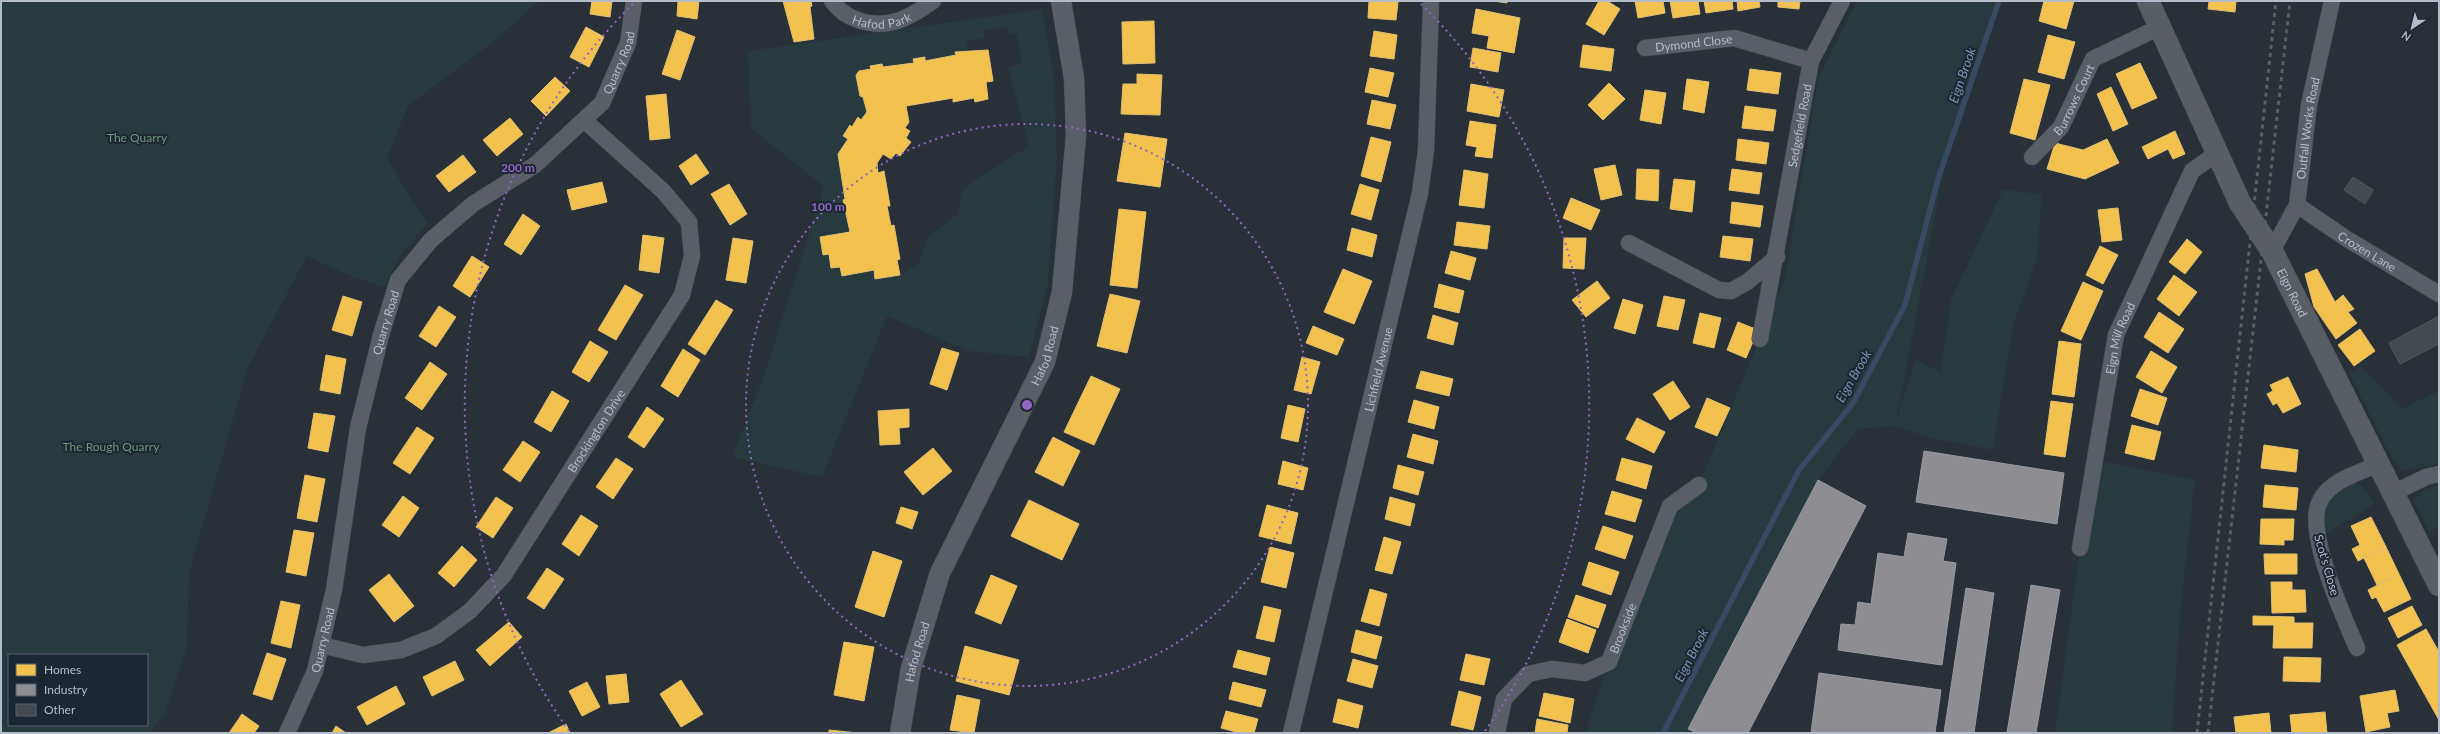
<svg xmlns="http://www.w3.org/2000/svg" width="2440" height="734" font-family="Lato,sans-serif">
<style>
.green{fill:#273a3e;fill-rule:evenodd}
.homes{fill:#f2c14e;stroke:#dfc073}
.industry{fill:#8d8d92;stroke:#999ba2}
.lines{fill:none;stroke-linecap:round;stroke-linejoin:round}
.stream{stroke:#384963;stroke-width:5.5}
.building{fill:#444950;stroke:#52575f}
.minor-casing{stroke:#484c53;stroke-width:17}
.tertiary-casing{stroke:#484c53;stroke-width:21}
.secondary-casing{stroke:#484c53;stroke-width:23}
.minor{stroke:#5a5e66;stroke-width:16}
.tertiary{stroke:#5a5e66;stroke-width:20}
.secondary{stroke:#595d64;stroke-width:22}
.rail{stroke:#595d64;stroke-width:3;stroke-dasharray:4 4;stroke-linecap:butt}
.ring{fill:none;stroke:#9266c3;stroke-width:2;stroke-dasharray:2 4}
.labels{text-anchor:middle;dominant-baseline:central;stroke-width:4;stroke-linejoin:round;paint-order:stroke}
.street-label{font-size:12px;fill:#b4bcc9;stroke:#1d2633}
.park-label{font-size:12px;fill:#6b9a76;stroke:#1d2633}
.water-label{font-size:13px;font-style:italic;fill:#7c92b1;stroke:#1d2633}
.centre{fill:#9266c3;stroke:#1d2633;stroke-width:2}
.ring-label{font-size:12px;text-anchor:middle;font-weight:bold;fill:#9266c3;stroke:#1d2633;stroke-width:4;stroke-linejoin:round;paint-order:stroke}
</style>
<rect width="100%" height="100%" fill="#2a3038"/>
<g class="green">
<path d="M1,1H540L490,44L408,106L387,158L412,201L428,223L401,254L384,287L351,276L307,256L248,367L189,573L187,647L164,715L150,733H1ZM9,655H147V725H9Z"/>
<path d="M1857,1H2002L1950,137L1896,421L1916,360L1941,372L1951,300L2003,190L2042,194L2037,259L2013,325L1993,450L1927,437L1895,426L1858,429L1818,480L1686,733H1585L1609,662L1670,506L1699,485L1785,278L1818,79Z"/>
<path d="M1042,9L1054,77L1057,156L1048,283L1029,357L968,351L887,316L822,477L732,457L764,376L824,187L751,128L748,51ZM1007,27L1009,34L1016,33L1022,63L1008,68L1029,146L970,183L961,194L958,214L928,237L919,263L900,275L875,279L874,270L843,276L840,267L831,268L829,254L823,255L820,237L850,232L843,201L845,199L838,154L848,139L843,136L850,125L852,127L858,118L861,120L867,112L863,97L860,96L856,75L871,69L870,66L882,64L883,67L914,63L913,59L925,57V61L956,55L955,52L968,51L967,40L984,39V30Z"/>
<path d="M2361,366L2402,409L2439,391V463L2403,471L2390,455L2349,373Z"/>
<path d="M2094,460L2195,480L2180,613L2172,733H2055L2080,548Z"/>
<path d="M2351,483C2365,485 2368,492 2374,504L2324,535C2320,505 2328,499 2351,483Z"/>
<path d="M2439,484V525L2429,532L2414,501L2422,491Z"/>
</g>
<g class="homes">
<path d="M592,1H612L610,17L590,14Z"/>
<path d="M678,1H699L697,19L677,16Z"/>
<path d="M783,1H811L812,6L810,7L814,39L794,42Z"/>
<path d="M1369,1L1398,2L1396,20L1368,18Z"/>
<path d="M1493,1H1507V3Z"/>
<path d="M1599,1H1607L1620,9L1604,35L1586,24Z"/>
<path d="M1635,1H1663L1665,13L1638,18Z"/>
<path d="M1670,1H1698L1700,14L1673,18Z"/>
<path d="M1704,1H1732L1733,9L1706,13Z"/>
<path d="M1737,1H1759L1760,7L1738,11Z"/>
<path d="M1778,1H1800L1799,9L1778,7Z"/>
<path d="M2044,1H2074L2066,29L2039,21Z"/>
<path d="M2209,1H2236L2235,12L2208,9Z"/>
<path d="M1476,9L1520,18L1514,53L1487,48L1489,36L1472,33Z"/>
<path d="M1154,21L1155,63L1123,64L1122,22Z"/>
<path d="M586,27L604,37L589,67L570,57Z"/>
<path d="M677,30L695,37L680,80L662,74Z"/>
<path d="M1374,31L1397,35L1394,59L1370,56Z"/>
<path d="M2048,35L2075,42L2064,79L2038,72Z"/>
<path d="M1583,45L1614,49L1611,71L1580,67Z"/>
<path d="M1473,48L1501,53L1498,72L1470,67Z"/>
<path d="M988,50L993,81L986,82L988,99L975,102L974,98L953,102V98L906,106L909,122L905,128L910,131L906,138L911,142L900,156L896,153L891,159L883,154L877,163L878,173L884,171L890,206H887L891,226L894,225L900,259L897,260L900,275L875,279L874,270L842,276L840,267L831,268L829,254L823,255L820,237L850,232L843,200L845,199L838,154L848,139L843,136L850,125L852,127L858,117L861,120L867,112L863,97L860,96L856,75L859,71L871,69L870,66L882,64L883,67L914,63L913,59L925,57V61L956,55L955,52Z"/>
<path d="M2140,63L2157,98L2132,109L2116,74Z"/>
<path d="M1370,68L1394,73L1388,97L1365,92Z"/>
<path d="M1750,69L1781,73L1778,94L1747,90Z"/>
<path d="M1137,74L1162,75L1160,115L1121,114L1123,84H1137Z"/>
<path d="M555,77L570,91L546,116L531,101Z"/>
<path d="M1687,79L1709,82L1704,113L1683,109Z"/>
<path d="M2024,79L2050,85L2035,140L2010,133Z"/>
<path d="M1609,83L1625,99L1603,120L1588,105Z"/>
<path d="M1471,84L1504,90L1499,117L1467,111Z"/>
<path d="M2111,87L2128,124L2113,131L2097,94Z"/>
<path d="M1645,90L1666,93L1661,124L1640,120Z"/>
<path d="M666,94L670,138L650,140L646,96Z"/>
<path d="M1372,100L1396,105L1390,129L1367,124Z"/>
<path d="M1745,106L1776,110L1773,131L1742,128Z"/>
<path d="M510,118L523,134L497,156L483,140Z"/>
<path d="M1470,121L1496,125L1492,158L1475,156L1477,147L1466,145Z"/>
<path d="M2175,131L2185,154L2173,159L2168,149L2148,159L2142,147Z"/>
<path d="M1125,133L1167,139L1160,187L1117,181Z"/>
<path d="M1371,137L1391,142L1381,182L1361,176Z"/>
<path d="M1738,139L1769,143L1766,164L1736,160Z"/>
<path d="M2107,139L2119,163L2085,179L2047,169L2055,143L2083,150Z"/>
<path d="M696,154L709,173L691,185L679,166Z"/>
<path d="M463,155L476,172L449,192L436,176Z"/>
<path d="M1615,165L1622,195L1601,200L1594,169Z"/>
<path d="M1637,169L1659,170L1658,201L1636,199Z"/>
<path d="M1732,169L1762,173L1759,194L1729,190Z"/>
<path d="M1464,170L1488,174L1484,208L1459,205Z"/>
<path d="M1674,179L1695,181L1692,212L1670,209Z"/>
<path d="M602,182L607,202L572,210L567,190Z"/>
<path d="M729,184L747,214L730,225L711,194Z"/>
<path d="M1360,184L1379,190L1371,220L1351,214Z"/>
<path d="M1571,198L1600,210L1591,230L1563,218Z"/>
<path d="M1732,202L1763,206L1760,227L1730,223Z"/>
<path d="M2118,208L2122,240L2102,242L2098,210Z"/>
<path d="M1119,209L1146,212L1137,288L1110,285Z"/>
<path d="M523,214L540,226L521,255L504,244Z"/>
<path d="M1457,222L1490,226L1487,249L1454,245Z"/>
<path d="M1352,228L1377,235L1372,257L1347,250Z"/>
<path d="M643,235L664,238L659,273L639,270Z"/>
<path d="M1723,236L1753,239L1750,261L1720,257Z"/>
<path d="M733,238L753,241L746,283L726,280Z"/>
<path d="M1564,238H1586L1584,269L1563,268Z"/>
<path d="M2187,239L2202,252L2185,274L2169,262Z"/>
<path d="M2100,246L2118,255L2103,284L2086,275Z"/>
<path d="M1451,251L1476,258L1470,280L1445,273Z"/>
<path d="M472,256L489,267L470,297L453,286Z"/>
<path d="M1343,269L1372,281L1354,324L1324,312Z"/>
<path d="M2317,269L2335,302L2343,295L2354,309L2348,312L2357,323L2336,339L2314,307L2305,274Z"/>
<path d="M2174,275L2197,292L2179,316L2157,299Z"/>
<path d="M1597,281L1610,298L1586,317L1572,300Z"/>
<path d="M2083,282L2103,291L2081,340L2061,331Z"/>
<path d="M1439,284L1464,291L1459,313L1434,307Z"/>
<path d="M625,285L643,295L616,340L598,330Z"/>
<path d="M1110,294L1140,301L1127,353L1097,346Z"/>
<path d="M343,296L362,302L352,336L332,330Z"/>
<path d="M1664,296L1685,300L1678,330L1657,326Z"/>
<path d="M1623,299L1643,305L1635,334L1614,328Z"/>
<path d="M716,300L733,310L705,355L688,344Z"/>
<path d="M439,306L456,317L436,347L419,336Z"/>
<path d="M2159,312L2184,329L2168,353L2144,337Z"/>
<path d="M1700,313L1721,318L1714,348L1693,343Z"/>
<path d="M1433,315L1458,323L1453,345L1427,338Z"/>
<path d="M1738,322L1758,330L1746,358L1727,350Z"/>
<path d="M1313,326L1344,339L1337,355L1306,343Z"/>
<path d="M2360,329L2375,351L2354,366L2338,345Z"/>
<path d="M590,341L608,352L589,382L572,372Z"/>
<path d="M2059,341L2081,344L2074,397L2052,394Z"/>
<path d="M942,348L959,353L947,390L930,384Z"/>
<path d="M683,349L700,360L678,397L661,386Z"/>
<path d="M2151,351L2177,367L2162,393L2136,377Z"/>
<path d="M326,355L346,359L340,394L320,390Z"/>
<path d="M1302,357L1320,362L1311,394L1294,390Z"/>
<path d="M430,362L447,374L422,410L405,398Z"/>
<path d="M1421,371L1453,379L1449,396L1416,388Z"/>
<path d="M1091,376L1120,389L1094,445L1064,432Z"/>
<path d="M2288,377L2301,404L2283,413L2277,403L2273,405L2267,394L2273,391L2270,385Z"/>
<path d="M1673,381L1690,407L1670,420L1653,394Z"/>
<path d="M2140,389L2167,398L2158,425L2131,416Z"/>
<path d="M552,391L569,401L551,432L534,422Z"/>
<path d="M1707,398L1730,408L1717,436L1695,427Z"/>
<path d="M1414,400L1439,407L1434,429L1408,422Z"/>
<path d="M2051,401L2073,404L2065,457L2044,454Z"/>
<path d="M1288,405L1305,409L1298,442L1281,438Z"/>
<path d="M647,407L664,419L644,448L628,437Z"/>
<path d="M909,409V427L899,428L900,444L880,445L878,411Z"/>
<path d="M314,413L335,416L328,452L308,448Z"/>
<path d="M1637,418L1665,432L1654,453L1626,439Z"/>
<path d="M2132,425L2161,432L2154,460L2125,453Z"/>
<path d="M417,427L434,438L410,474L393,463Z"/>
<path d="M1413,434L1438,441L1433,464L1407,457Z"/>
<path d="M1053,437L1080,451L1063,486L1035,472Z"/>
<path d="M523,441L540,452L520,482L503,470Z"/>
<path d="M2264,445L2298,450L2296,472L2261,468Z"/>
<path d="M933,448L952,471L923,495L904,472Z"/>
<path d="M616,458L633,469L613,499L596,487Z"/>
<path d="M1622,458L1652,466L1646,489L1616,480Z"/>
<path d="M1283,461L1308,468L1303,490L1278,484Z"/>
<path d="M1398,465L1424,472L1418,495L1393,488Z"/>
<path d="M305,475L325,479L317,522L297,518Z"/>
<path d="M2265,485L2298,488L2296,510L2263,507Z"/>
<path d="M1612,491L1642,500L1635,522L1605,514Z"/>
<path d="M403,496L419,508L399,537L382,525Z"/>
<path d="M496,497L513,508L493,538L476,527Z"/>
<path d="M1390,497L1415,504L1410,526L1385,519Z"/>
<path d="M1029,500L1079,524L1062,560L1011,536Z"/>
<path d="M1267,505L1298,513L1291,544L1259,536Z"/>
<path d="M901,507L918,512L912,529L896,523Z"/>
<path d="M581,515L598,526L579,556L562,544Z"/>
<path d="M2371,517L2386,547L2358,561L2352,549L2360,545L2351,526Z"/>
<path d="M2261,519H2294L2293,540H2284V545L2260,544Z"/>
<path d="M1603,526L1633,536L1625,559L1595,549Z"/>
<path d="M294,530L314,533L306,576L286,572Z"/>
<path d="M1384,537L1401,542L1392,574L1375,570Z"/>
<path d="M462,546L477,560L454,587L438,573Z"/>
<path d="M1270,547L1294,553L1286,588L1261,582Z"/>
<path d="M2386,547L2399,574L2377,585L2364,558Z"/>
<path d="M873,551L902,561L884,617L855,607Z"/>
<path d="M2264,554H2297V574H2265Z"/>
<path d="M1589,562L1619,572L1611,595L1582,585Z"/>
<path d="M547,568L564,579L544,609L527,598Z"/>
<path d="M389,574L414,606L394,622L369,590Z"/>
<path d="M2399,574L2411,599L2384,612L2376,597L2372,599L2368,590Z"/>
<path d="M991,575L1017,586L1001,624L975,613Z"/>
<path d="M2271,582H2292V590H2305L2306,612L2272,613Z"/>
<path d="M1370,589L1387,594L1379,626L1361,621Z"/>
<path d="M1576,595L1606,605L1598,628L1568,617Z"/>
<path d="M281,601L300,605L291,648L271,643Z"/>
<path d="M1264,606L1281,610L1274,642L1256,638Z"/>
<path d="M2412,606L2422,625L2398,638L2388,618Z"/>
<path d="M2253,616L2294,617V623H2313L2312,648H2273L2274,625H2253Z"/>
<path d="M1567,619L1596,630L1588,653L1559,642Z"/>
<path d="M509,622L522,637L490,666L476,650Z"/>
<path d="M2426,629L2439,652V720L2397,645Z"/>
<path d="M1356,630L1382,637L1376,659L1351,652Z"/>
<path d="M844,642L874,647L864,701L834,695Z"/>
<path d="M965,646L1019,660L1009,695L956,681Z"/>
<path d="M1238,650L1270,658L1266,675L1233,667Z"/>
<path d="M267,653L286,659L272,700L253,694Z"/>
<path d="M1466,654L1490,659L1484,685L1460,680Z"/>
<path d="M2284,657L2321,658L2320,682L2283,681Z"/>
<path d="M1353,659L1378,666L1372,688L1347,681Z"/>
<path d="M455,661L464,680L432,696L423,677Z"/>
<path d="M626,674L629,702L609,704L606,676Z"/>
<path d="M681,680L703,714L681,727L660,694Z"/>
<path d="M587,682L600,707L582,716L569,691Z"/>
<path d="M1233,682L1266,690L1261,707L1229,699Z"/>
<path d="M396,686L405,704L367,725L357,707Z"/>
<path d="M2395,690L2399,711L2387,713L2390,727L2366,732L2360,696Z"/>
<path d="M1459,691L1481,697L1473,730L1451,725Z"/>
<path d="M1544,693L1574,699L1570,723L1539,716Z"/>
<path d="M957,695L980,700L974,733L950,730Z"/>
<path d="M1338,699L1363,706L1358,728L1333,722Z"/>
<path d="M1226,711L1258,719L1254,733H1240L1221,728Z"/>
<path d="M2325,712L2327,733H2292L2290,715Z"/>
<path d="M2269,713L2271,733H2236L2234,717Z"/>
<path d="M242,714L259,726L254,733H229Z"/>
<path d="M1537,719L1568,725L1567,733H1535Z"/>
<path d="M566,724L570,733H548Z"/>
<path d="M336,726L346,733H332Z"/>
<path d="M829,730L858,733H829Z"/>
</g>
<g class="industry">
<path d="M1924,451L2064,473L2057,524L1916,502Z"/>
<path d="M1818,480L1866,506L1748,733H1697L1688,729Z"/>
<path d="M1908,533L1947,539L1943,561L1956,563L1942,665L1838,650L1841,624L1855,625L1858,602L1871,604L1878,553L1904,557Z"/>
<path d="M2031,585L2060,590L2036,733H2007Z"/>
<path d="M1966,588L1994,593L1974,733H1944Z"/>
<path d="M1819,673L1941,690L1935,733H1811Z"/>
</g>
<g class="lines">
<path class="stream" d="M1663,733L1799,470L1853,403L1905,305L1938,179L1999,1"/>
</g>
<g class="building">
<path d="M2353,177L2373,190L2365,204L2344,190Z"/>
<path d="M2439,316V344L2400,364L2389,343Z"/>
</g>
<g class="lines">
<defs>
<g id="minor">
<path id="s1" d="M832,1C846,21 874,28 897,21C910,17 922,9 933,1"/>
<path id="s2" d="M1645,48L1734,38L1811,61"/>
<path id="s3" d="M2032,157L2061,127L2093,59L2160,27"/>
<path id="s4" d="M2297,205L2347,239L2439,294"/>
<path d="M1629,243L1719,290L1731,291L1747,282L1777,257"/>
<path id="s5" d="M2272,251L2297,205L2309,105L2332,1"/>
<path id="s6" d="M1760,339L1811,61L1842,1"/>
<path d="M2393,493L2426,477L2439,474"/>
<path id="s7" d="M2080,548L2116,335L2192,171L2217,153"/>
<path id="s8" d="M321,645L363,655L401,650L436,636L470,611L504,575L682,295L692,256L689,222L663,191L584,120"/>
<path d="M2357,648C2344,618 2304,530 2320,501C2330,480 2359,473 2379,464"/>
<path id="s9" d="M287,733L315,671L321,645L334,590L358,428L381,335L398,280L431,240L473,204L535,165L602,103L628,43L634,1"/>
<path id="s10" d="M1291,733L1420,193L1426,150L1431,1"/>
<path id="s11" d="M1497,733L1504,699L1528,674L1552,669L1585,673L1609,662L1670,506L1699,485"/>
</g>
<g id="tertiary">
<path id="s12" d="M900,733L911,668L940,573L1045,362L1062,292L1076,136L1074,78L1061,1"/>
</g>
<g id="secondary">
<path id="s13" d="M2148,1L2240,203L2272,251L2439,585"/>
</g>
</defs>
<use href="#minor" class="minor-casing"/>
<use href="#tertiary" class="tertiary-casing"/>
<use href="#secondary" class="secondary-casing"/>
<use href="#minor" class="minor"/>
<use href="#tertiary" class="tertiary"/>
<use href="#secondary" class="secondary"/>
<g class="rail">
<path d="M2197,733L2276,1"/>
<path d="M2208,733L2290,1"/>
</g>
</g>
<g class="ring">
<circle cx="1027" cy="405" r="281"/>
<path d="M569 731A562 562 0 0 1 633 4M1421 4A562 562 0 0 1 1485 731"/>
</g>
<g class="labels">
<g class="street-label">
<text stroke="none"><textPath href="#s1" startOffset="57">Hafod Park</textPath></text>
<text stroke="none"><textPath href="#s2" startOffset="49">Dymond Close</textPath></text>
<text stroke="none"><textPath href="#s9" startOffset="784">Quarry Road</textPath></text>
<text stroke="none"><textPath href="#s3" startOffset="72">Burrows Court</textPath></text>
<text stroke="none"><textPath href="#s6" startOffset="217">Sedgefield Road</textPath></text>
<text stroke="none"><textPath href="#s5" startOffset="130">Outfall Works Road</textPath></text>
<text stroke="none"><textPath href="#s4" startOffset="84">Crozen Lane</textPath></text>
<text stroke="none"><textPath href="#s13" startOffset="326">Eign Road</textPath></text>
<text stroke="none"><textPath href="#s9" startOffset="424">Quarry Road</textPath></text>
<text stroke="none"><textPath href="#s7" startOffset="214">Eign Mill Road</textPath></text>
<text stroke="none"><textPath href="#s12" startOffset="407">Hafod Road</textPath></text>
<text stroke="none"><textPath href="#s10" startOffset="374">Lichfield Avenue</textPath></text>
<text stroke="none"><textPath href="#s8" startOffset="382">Brockington Drive</textPath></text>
<text transform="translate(2327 565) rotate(74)">Scot's Close</text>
<text stroke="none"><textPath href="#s11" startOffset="190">Brookside</textPath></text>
<text stroke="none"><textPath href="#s9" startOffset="100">Quarry Road</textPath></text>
<text stroke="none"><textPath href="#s12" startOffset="83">Hafod Road</textPath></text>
</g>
<g class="park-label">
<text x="137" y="137">The Quarry</text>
<text x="111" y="446">The Rough Quarry</text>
</g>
<g class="water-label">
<text transform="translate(1962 75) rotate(-71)">Eign Brook</text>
<text transform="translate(1853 376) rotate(-60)">Eign Brook</text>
<text transform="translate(1691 655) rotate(-63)">Eign Brook</text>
</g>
</g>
<circle cx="1027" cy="405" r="6" class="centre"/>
<g class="ring-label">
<text x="518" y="172">200 m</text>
<text x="828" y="211">100 m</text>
</g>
<rect width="2440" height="734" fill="none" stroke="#b4bcc9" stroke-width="4"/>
<rect x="8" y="654" width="140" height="72" fill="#1d2633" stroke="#59626f"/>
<rect x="16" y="664" width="20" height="12" fill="#f2c14e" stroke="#59626f"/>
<text x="44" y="674" font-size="12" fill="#b4bcc9">Homes</text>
<rect x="16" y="684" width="20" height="12" fill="#8d8d92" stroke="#59626f"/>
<text x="44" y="694" font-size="12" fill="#b4bcc9">Industry</text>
<rect x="16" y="704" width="20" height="12" fill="#444950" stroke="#59626f"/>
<text x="44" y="714" font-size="12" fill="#b4bcc9">Other</text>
<g transform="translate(2412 28) rotate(215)" stroke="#1d2633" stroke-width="3" paint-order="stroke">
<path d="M0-3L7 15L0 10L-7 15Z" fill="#b4bcc9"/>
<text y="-6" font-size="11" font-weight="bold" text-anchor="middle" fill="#b4bcc9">N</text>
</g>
</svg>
